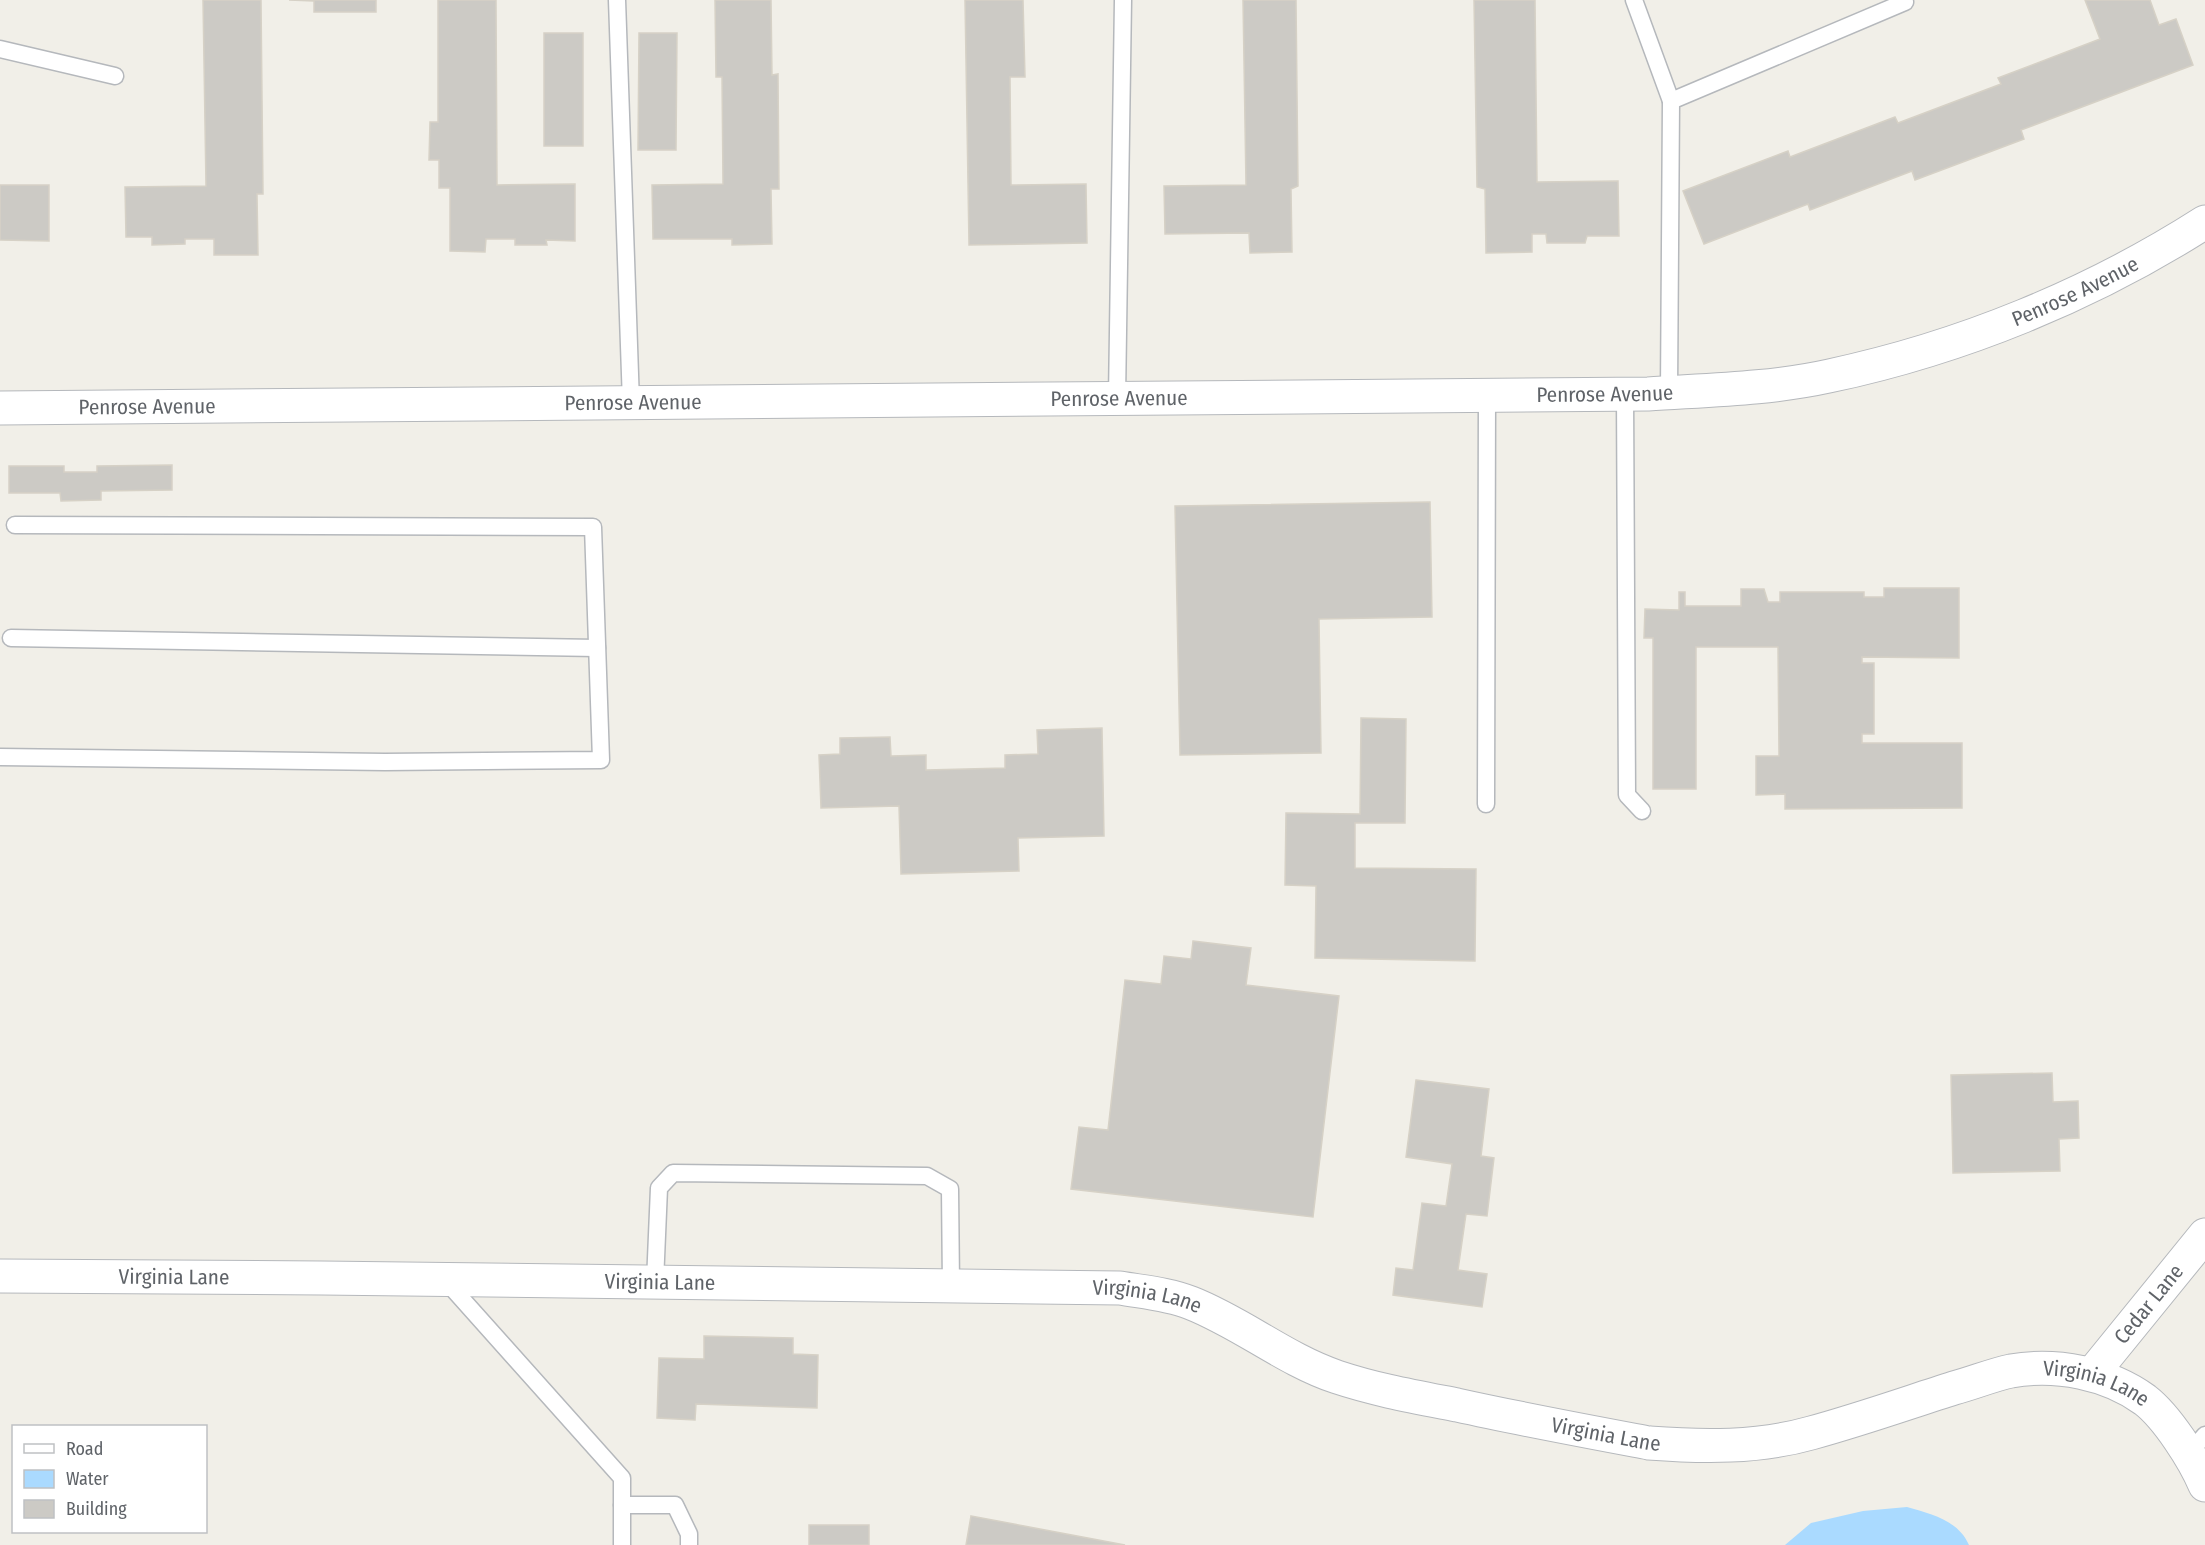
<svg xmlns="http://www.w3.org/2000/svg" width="2205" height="1545" font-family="'Fira Sans Condensed',sans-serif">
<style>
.water{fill:#aadaff}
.building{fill:#cccac5;stroke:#d6d1c6;stroke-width:1.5}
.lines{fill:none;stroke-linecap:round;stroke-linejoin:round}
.lane-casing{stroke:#b5b8bc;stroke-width:19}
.street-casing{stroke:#b5b8bc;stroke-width:35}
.lane{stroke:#fff;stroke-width:16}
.street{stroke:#fff;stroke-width:33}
.labels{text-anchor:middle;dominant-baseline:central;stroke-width:5;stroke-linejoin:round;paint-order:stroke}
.street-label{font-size:21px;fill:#5f6368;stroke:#fff}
</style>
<rect width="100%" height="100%" fill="#f1efe8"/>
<path class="water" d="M1907,1507C1931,1514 1958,1520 1969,1545H1785L1811,1523L1863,1511Z"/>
<g class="building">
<path d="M203,0H261L263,194H257L258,255H214V239H185V244L152,245V237H126L125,187L206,186Z"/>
<path d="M289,0H376V12H314V1Z"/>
<path d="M438,0H496L497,185L575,184V241L546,240L547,245H515V239H486L485,252L450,251V188H439V160H429L430,122H438Z"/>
<path d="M715,0H771L772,75L778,74L779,189H771L772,244L732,245V239H653L652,185L723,184L722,77H716Z"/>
<path d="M965,0H1023L1025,77H1010L1011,185L1086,184L1087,243L969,245Z"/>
<path d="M1243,0H1296L1298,186L1291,189L1292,252L1250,253L1249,233L1165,234L1164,186L1246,185Z"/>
<path d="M1474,0H1535L1537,182L1618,181L1619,236H1587L1585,243H1547L1546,234H1532V252L1486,253L1485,189L1477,187Z"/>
<path d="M2085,0H2150L2159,25L2176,19L2193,65L2021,130L2024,139L1915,180L1912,171L1810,210L1808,204L1704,244L1683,191L1788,151L1790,157L1895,117L1898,123L2001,84L1998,78L2100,39Z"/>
<rect x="544" y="33" width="39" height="113"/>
<path d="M639,33H677L676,150H638Z"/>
<path d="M0,185H49V241L0,240Z"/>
<path d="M172,465V490L101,491V500L61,501L60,493H9V466H64V472H97V466Z"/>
<path d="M1430,502L1432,617L1319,619L1321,753L1180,755L1175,506Z"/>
<path d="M1884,588H1959V658L1862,657V663H1874V734H1862V743H1962V808L1785,809V794L1756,795V756H1779L1778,647H1696V789H1653V638H1644L1645,609L1679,610V592H1685V606H1741V589H1764L1768,602H1780V592H1864V597H1884Z"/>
<path d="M1361,718L1406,719L1405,823H1355V868L1476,869L1475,961L1315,958L1316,886L1285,885L1286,813L1360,814Z"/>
<path d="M1102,728L1104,836L1018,838L1019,871L901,874L899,806L821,808L819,755L840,754V738L890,737L891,756L926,755V770L1005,768V755L1038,754L1037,730Z"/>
<path d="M1193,941L1251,948L1246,985L1339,996L1313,1217L1071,1189L1079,1127L1108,1130L1125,980L1161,984L1164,956L1191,959Z"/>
<path d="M2052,1073L2053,1102L2078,1101L2079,1138L2059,1139L2060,1171L1953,1173L1951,1075Z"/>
<path d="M1416,1080L1489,1089L1481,1156L1494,1158L1487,1216L1466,1214L1458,1270L1487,1274L1482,1307L1393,1295L1396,1268L1413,1270L1422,1203L1446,1206L1452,1164L1406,1157Z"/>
<path d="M704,1336L793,1338V1354L818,1355L817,1408L696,1404L695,1420L657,1418L659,1358L704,1359Z"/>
<path d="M971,1516L1125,1545H966Z"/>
<rect x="809" y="1525" width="60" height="20"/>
</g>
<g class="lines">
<defs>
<g id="lane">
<path d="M617,0L631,403"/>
<path d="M1634,0L1671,101"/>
<path d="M0,49L115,76"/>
<path d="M1669,392L1671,101L1905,2"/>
<path d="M1625,394L1627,795L1642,811"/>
<path d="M1117,398L1123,0"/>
<path d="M11,638L597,648"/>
<path d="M0,757L385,762L601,760L593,527L15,525"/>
<path d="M1486,804L1487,395"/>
<path d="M445,1280L622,1478V1545"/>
<path d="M655,1282L659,1188L673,1173L927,1176L950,1189L951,1286"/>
<path d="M2188,1454L2205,1435"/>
<path d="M622,1505H675L689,1534V1545"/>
</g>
<g id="street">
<path id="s1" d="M0,408L1648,394C1708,390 1770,389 1829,376C1961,348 2091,295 2205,222"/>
<path id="s2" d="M0,1276L322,1278L1120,1288C1143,1292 1169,1294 1191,1303C1242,1323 1284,1359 1337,1377C1376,1390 1416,1397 1457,1405C1520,1419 1585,1431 1649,1443C1703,1447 1758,1448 1811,1433C1859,1420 1907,1403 1954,1388C1973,1383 1992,1375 2011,1371C2056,1363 2108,1373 2145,1400C2167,1417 2194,1459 2205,1485"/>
<path id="s3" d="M2092,1374L2205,1235"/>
</g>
</defs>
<use href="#lane" class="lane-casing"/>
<use href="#street" class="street-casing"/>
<use href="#lane" class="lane"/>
<use href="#street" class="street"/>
</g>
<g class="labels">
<g class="street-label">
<text stroke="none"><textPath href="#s1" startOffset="2091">Penrose Avenue</textPath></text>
<text stroke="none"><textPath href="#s1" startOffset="1605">Penrose Avenue</textPath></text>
<text stroke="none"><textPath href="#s1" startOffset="1119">Penrose Avenue</textPath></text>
<text stroke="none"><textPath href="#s1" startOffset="633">Penrose Avenue</textPath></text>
<text stroke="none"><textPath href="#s1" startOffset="147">Penrose Avenue</textPath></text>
<text stroke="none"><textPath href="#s2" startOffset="174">Virginia Lane</textPath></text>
<text stroke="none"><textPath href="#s2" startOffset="660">Virginia Lane</textPath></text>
<text stroke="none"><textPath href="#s2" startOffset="1148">Virginia Lane</textPath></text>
<text stroke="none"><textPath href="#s3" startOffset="90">Cedar Lane</textPath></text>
<text stroke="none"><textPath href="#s2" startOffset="2136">Virginia Lane</textPath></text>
<text stroke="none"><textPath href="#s2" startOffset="1632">Virginia Lane</textPath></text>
</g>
</g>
<rect x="12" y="1425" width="195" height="108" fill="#ffffff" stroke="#bfc1c3" stroke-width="1.5"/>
<rect x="24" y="1444" width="30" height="9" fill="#ffffff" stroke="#bfc1c3" stroke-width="1.5"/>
<text x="66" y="1455" font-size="18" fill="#5f6368">Road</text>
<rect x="24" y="1470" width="30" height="18" fill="#aadaff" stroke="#bfc1c3" stroke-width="1.5"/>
<text x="66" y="1485" font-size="18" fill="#5f6368">Water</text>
<rect x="24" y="1500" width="30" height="18" fill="#cccac5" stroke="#bfc1c3" stroke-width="1.5"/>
<text x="66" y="1515" font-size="18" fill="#5f6368">Building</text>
</svg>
